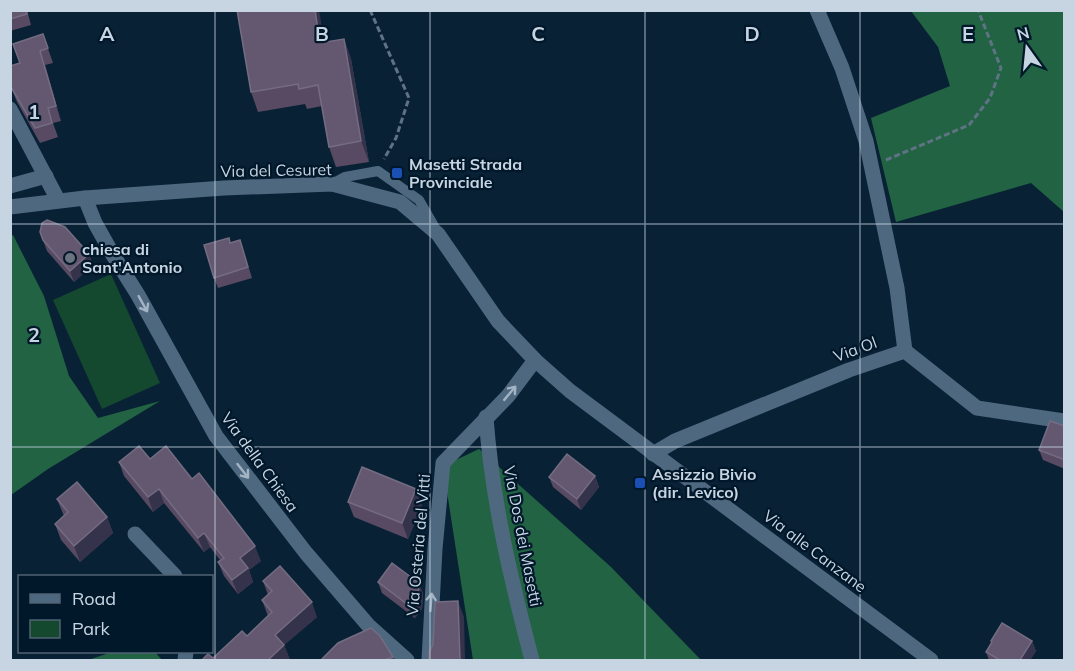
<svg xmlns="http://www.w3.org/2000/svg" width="1075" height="671" font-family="Mulish,sans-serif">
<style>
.green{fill:#14482f}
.forest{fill:#216343}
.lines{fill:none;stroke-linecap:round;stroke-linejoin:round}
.path{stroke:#5f7384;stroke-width:3;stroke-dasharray:6 3;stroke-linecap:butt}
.lane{stroke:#4e687f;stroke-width:10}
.street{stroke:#4e687f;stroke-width:15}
.secondary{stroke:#4e687f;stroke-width:15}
.wall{fill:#584a63}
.shaded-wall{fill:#34334b}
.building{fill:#645870;stroke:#746c82;stroke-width:1.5}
.oneway{stroke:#a3b4c5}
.grid{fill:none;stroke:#c7d5e3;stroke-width:1.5;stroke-opacity:0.55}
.transit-dot{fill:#1a4fb4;stroke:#01172a;stroke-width:2}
.worship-dot{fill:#6b7280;stroke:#01172a;stroke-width:2}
.labels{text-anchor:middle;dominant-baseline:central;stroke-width:4.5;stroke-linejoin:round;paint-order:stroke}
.poi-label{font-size:16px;font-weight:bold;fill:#c7d5e3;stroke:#01172a;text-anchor:start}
.street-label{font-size:16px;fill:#c7d5e3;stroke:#01172a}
.grid-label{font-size:20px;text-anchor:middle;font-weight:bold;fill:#c7d5e3;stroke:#01172a;stroke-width:4.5;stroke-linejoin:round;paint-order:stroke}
</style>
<rect width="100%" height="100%" fill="#092135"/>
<path class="green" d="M111,274L160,383L102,409L53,300Z"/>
<g class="forest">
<path d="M911,11H1064V212L1031,183L896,222L871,118L950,86L938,47Z"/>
<path d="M13,235L44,296L69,376L98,418L160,401L48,469L11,495L10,236Z"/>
<path d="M479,449L611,567L701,660H473L443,466Z"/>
<path d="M112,652H155L162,660H88Z"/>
</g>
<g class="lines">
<g class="path">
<path d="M370,10L409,98L396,138L384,159"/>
<path d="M886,160L969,125L990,98L1001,68L978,10"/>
</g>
<path class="lane" d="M332,184L345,177L378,171L419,200L434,226"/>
<g class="street">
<path d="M817,10L842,68L866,141L897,288L905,351"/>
<path d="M10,109L58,200"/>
<path d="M10,186L46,176"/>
<path d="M85,198L95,223L113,255L138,295L216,436L306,553L368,625L407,660"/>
<path d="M486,417C492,500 511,580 532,660"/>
<path d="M653,454L675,441L849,370L905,351L977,408L1064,421"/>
<path d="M135,534L175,576"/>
<path d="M185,660L186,652"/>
<path d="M429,660L435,549L443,463L508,396L535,360"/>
</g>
<path class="secondary" d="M10,207L85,198L224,188L332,184L400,202L438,234L498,321L535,360L570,391L931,660"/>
</g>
<g class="wall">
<path d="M10,10H27L31,25L10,31Z"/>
<path d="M43,34L53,63L45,65L61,121L53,123L58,137L40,143L17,102L10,85L20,63Z"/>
<path d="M344,39L351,59L369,162L336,167L329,147L322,106L307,109L305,104L258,112L251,92L324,42Z"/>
<path d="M40,232L89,254L93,265L74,282L47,251Z"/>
<path d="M240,240L252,278L218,288L214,278L231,243Z"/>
<path d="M1065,426V469L1043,460L1039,450Z"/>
<path d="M150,459L261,561L249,570L253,582L238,594L224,576L218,562L220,560L210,547L204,552L164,503L153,512L124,476L119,462Z"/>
<path d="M595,476L599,487L581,510L553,487L549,477Z"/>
<path d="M57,499L107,517L113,533L80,562L61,540L55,524L64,516Z"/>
<path d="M348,502L422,505L408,539L354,517Z"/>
<path d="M263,581L317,617L284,645L290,660L213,658L247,636L268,616L262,600L268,595Z"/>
<path d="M378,582L419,583L423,594L422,609L415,618L382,593Z"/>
<path d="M991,641H1032L1036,651L1030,660H989L986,652L992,644Z"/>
<path d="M393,657L394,660H321Z"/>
</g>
<g class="shaded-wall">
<path d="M315,10H319L328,63L320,43Z"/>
<path d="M344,39L351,59L369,162L361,141Z"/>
<path d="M40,51L45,65L61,121L56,106Z"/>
<path d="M89,254L93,265L74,282L70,271Z"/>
<path d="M595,476L599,487L581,510L577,499Z"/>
<path d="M159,489L164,503L153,512L148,497Z"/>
<path d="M416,489L422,505L408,539L402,523Z"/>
<path d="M107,517L113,533L80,562L74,546Z"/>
<path d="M204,533L210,547L204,552L198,538Z"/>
<path d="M255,546L261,561L249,570L253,582L238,594L232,580L240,558Z"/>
<path d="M419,583L423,594L422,609L415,618L411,607Z"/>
<path d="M458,601L464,617L465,660H460Z"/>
<path d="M312,602L317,617L284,645L290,660H268L275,635Z"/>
<path d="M1032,641L1036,651L1030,660H1020Z"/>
</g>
<g class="building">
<path d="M10,10H26L27,14L10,19Z"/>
<path d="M237,10H315L320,43L344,39L361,141L329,147L318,85L299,89L298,84L251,92Z"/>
<path d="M43,34L48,48L40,51L56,106L48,108L52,123L35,128L11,87L10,66L20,63L13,44Z"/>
<path d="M47,220L65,227L89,254L70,271L43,240L40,232L42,223Z"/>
<path d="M229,238L230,243L240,240L248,267L214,278L204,245Z"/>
<path d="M1050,421L1065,426V460L1039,450Z"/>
<path d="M139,446L150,459L166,446L192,479L199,473L255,546L240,558L248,568L232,580L218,562L224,558L204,533L198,538L159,489L148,497L119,462Z"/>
<path d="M567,454L595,476L577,499L549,477Z"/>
<path d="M362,467L416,489L402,523L348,502Z"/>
<path d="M77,482L107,517L74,546L55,524L68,512L57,499Z"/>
<path d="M392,563L419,583L418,598L411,607L378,582Z"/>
<path d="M280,566L312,602L275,635L284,645L268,660H202L208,654L213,658L242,631L247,636L272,612L262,600L272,591L263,581Z"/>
<path d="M458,601L460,660H429V652L433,645L435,602Z"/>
<path d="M1002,623L1032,641L1020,660H1000L986,652L992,642L991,641Z"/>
<path d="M371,628L380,636L393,657L384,660H321L338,643Z"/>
</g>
<defs><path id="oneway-shaft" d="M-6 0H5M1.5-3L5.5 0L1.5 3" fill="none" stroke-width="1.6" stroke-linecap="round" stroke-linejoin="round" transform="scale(1.5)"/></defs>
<g class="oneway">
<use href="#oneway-shaft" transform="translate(143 304) rotate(61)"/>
<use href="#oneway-shaft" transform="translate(510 393) rotate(-50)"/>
<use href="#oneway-shaft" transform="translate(243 471) rotate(52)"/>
<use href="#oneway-shaft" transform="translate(431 602) rotate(-86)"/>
</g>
<path class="grid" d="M215,10V660M430,10V660M645,10V660M860,10V660M10,224H1064M10,447H1064"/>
<g class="transit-dot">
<rect x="391" y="167" width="12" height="12" rx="3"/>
<rect x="634" y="477" width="12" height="12" rx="3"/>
</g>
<circle class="worship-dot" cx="70" cy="258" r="6"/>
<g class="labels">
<g class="poi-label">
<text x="409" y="164">Masetti Strada<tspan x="409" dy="18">Provinciale</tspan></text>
<text x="82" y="249">chiesa di<tspan x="82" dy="18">Sant'Antonio</tspan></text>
<text x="652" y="474">Assizzio Bivio<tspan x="652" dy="18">(dir. Levico)</tspan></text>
</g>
<g class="street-label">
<text transform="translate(276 170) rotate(-1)">Via del Cesuret</text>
<text transform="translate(855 349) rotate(-20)">Via Ol</text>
<text transform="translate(260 462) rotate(54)">Via della Chiesa</text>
<text transform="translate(523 536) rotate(79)">Via Dos dei Masetti</text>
<text transform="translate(418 545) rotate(-85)">Via Osteria del Vitti</text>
<text transform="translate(815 551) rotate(37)">Via alle Canzane</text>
</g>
</g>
<g class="grid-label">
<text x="107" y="41">A</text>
<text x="322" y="41">B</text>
<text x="538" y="41">C</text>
<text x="752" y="41">D</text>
<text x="968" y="41">E</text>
<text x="34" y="119">1</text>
<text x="34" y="342">2</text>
</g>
<rect width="1075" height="671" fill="none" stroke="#c7d5e3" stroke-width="24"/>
<rect x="18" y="575" width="195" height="78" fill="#01172a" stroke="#506374" stroke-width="1.5"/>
<rect x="30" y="594" width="30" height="9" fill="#4e687f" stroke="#506374" stroke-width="1.5"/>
<text x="72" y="605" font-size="18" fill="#c7d5e3">Road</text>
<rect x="30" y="620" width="30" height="18" fill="#14482f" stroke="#506374" stroke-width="1.5"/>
<text x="72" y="635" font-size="18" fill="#c7d5e3">Park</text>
<g transform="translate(1027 48) rotate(345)" stroke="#01172a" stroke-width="4.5" paint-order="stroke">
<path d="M0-4.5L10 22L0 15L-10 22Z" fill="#c7d5e3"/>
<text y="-9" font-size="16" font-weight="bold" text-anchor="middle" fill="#c7d5e3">N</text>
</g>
</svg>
